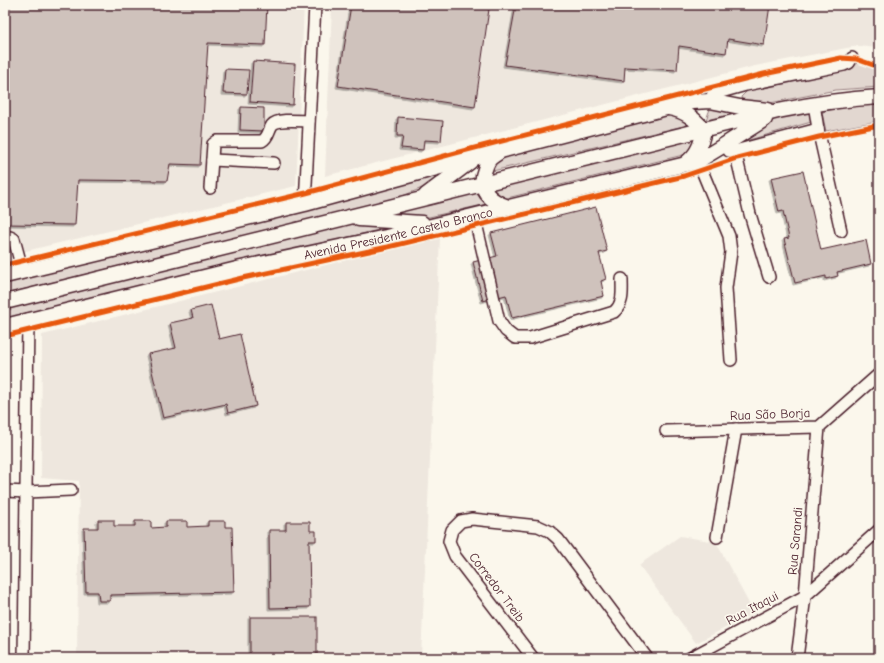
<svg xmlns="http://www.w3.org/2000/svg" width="884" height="663" font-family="'Comic Neue',sans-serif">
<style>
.built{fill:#eee7de}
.green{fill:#e2d7d0;stroke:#967b7e}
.building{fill:#cfc2bc;stroke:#4a1f2b;filter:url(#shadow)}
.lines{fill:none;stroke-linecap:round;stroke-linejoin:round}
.minor-casing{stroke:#4a1f2b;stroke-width:14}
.major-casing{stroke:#4a1f2b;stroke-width:17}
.minor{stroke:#fbf7ec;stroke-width:11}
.major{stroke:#fbf7ec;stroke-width:14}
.cycleway-casing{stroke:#fbf7ec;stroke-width:8}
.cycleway{stroke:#e8590c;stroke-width:5}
.labels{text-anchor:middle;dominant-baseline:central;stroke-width:3.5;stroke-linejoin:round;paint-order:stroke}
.street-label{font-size:13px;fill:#4a1f2b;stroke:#fbf7ec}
</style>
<defs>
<filter id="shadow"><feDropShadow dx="-2" dy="2" stdDeviation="0" flood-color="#0004"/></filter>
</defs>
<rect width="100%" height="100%" fill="#fbf7ec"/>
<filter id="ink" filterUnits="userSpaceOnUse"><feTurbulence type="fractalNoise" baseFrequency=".025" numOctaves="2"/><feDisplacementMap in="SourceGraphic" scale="8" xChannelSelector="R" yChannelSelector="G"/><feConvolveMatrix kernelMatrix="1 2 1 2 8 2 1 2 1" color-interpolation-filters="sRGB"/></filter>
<g filter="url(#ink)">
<g class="built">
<path d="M5,5H304L296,186L5,256Z"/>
<path d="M332,5H879V48L857,46L755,66L325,176Z"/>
<path d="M440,237L421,658H77L79,481L41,478L42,335Z"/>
<path d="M680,536L716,542L754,613L696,643L639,565Z"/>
</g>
<g class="green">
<path d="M856,60L879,69V87L836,90L765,104L743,102L741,97L749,89Z"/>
<path d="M879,103V121L826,131L822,113L830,107Z"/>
<path d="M711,106L746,111L706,120Z"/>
<path d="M810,112L812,120L811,122L732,145L769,120L781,116Z"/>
<path d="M672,113L692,124L484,173L492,159Z"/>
<path d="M696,136L692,147L683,155L507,198H503L489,188Z"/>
<path d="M459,165L427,186L400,197L5,294V280Z"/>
<path d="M479,190L491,203L429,217H400L382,214Z"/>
<path d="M359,221L403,224L5,320V308Z"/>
</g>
<g class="building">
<path d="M5,5H267L265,45L208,43L200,165L170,164L167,181L78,180L75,225L5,224Z"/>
<path d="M351,5H458L489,9L475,107L338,86Z"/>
<path d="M516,5H770L764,45L728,39L726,53L679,46L677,70L625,67L624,81L505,65Z"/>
<path d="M253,61L295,64L293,105L250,102Z"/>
<path d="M225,69L249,70L247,94L223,93Z"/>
<path d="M241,107L264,108V131L240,130Z"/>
<path d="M398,117L443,121L441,141L424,140L423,150L401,148L403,136H397Z"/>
<path d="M803,171L821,250L866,240L871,264L837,272L838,276L826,279V276L795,283L784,239L789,238L783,211L779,212L771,178Z"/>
<path d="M596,207L607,251L599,253L606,279L601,281L604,296L512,318L506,295L483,301L473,262L497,256L491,233Z"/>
<path d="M211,305L219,339L240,334L256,406L228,413L226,404L163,418L148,354L176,348L170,323L193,318L191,310Z"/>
<path d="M98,520H114V526H135V521H151V528L166,527V521H187V527L208,526V521H225V527H232L234,592L110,595V601H99L98,592H86L84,528H98Z"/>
<path d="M286,522H310V531H316V541H309L310,607L270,608L269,530H286Z"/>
<rect x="250" y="617" width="67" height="41"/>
</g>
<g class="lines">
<defs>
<g id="minor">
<path d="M710,101L712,96L721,92L746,85L844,65L849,63L852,58"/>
<path d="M814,104L818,129L841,231"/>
<path d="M729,151H735L818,129"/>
<path d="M735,151L750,214L769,277"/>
<path d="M212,160L274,163"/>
<path d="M698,161L729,236L731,252L726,288L731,360"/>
<path d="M210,188L213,144L217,141H262C269,137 268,131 272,125C278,118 301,121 309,121"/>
<path d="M305,204L315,5"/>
<path d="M474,215L499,321L506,331L515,338H530L614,312C624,303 622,292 622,279"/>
<path d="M5,237H10L14,239L23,272"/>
<path d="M666,431L819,427L879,374"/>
<path d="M5,491L27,492L71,490"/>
<path d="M717,537L736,429"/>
<path d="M24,658L28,319"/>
<path d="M533,658L455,556L449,541L452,530L461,521L472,519L538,526L549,531L558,539L647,658"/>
<path d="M690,658L805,596L879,530"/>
<path d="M797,658L805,596L819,427"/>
</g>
<g id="major">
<path d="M669,108C685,111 694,118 704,130C701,144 698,154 686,163"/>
<path d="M499,152C496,155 491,157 489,160C487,163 486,166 485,169C477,190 490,201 508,207"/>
<path d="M426,195L470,162"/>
<path d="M359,219L422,223"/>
<path d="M5,276L305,204L477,157L682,104L693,102L710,101L740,107L768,110"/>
<path d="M5,302L778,111C812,104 845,99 879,97"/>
<path id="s1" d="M5,326L241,268L386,237L682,165L698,161L721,147L765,119"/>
</g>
</defs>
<use href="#minor" class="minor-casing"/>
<use href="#major" class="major-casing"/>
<use href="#minor" class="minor"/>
<use href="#major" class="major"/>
<defs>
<g id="cycleway">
<path d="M5,265L306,193L463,151L764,74L841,58L856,59L879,67"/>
<path d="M5,336L243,278L388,247L684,176L737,158L819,137L879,125"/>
</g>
</defs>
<use href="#cycleway" class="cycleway-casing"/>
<use href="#cycleway" class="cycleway"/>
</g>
</g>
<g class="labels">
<g class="street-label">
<text stroke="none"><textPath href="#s1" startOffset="404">Avenida Presidente Castelo Branco</textPath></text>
<text transform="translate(770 414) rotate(-2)">Rua São Borja</text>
<text transform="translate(795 541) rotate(-85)">Rua Sarandi</text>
<text transform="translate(497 587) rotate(53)">Corredor Treib</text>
<text transform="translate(752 608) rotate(-28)">Rua Itaqui</text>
</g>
</g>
<rect width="884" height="663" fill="none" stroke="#fbf7ec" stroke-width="20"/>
<rect x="10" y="10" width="864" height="643" fill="none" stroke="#4a1f2b" stroke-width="1.5" filter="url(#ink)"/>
</svg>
